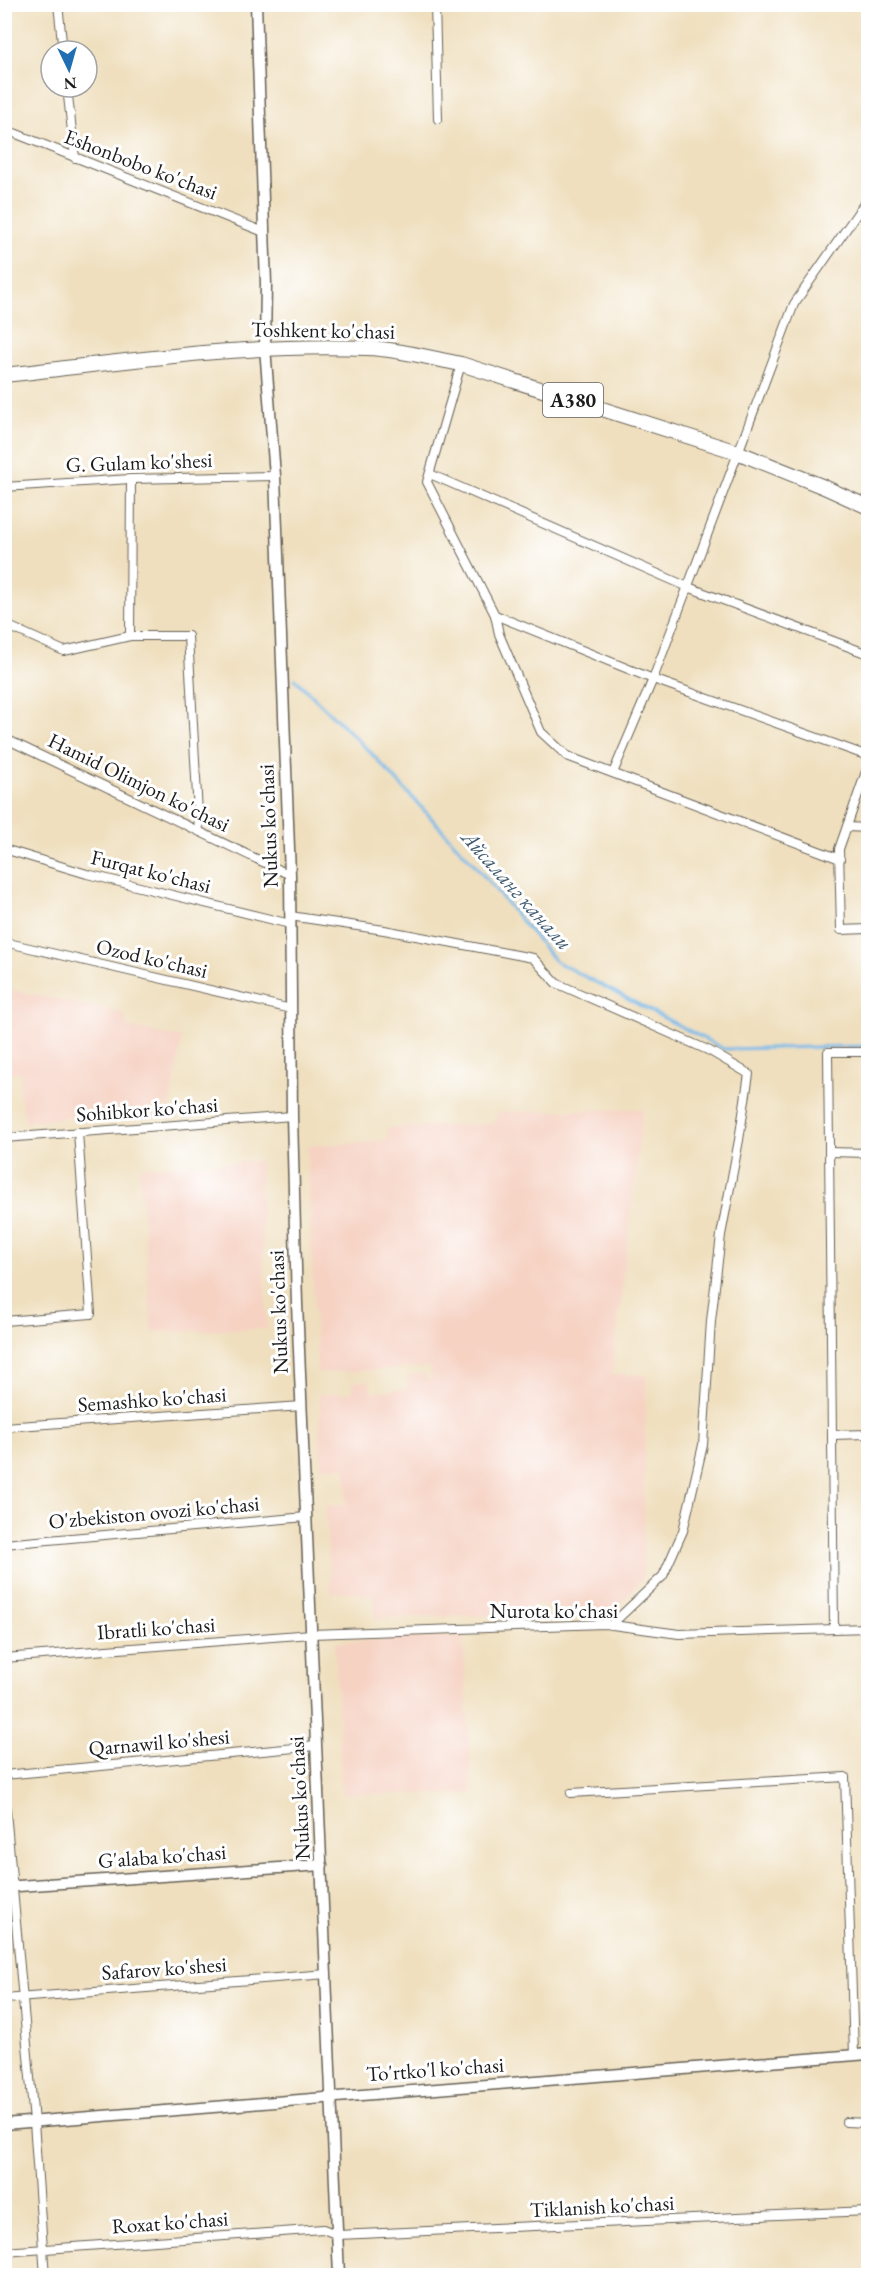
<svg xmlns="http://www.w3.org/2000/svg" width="873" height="2280" font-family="'EB Garamond',serif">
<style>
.built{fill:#f6d2c3}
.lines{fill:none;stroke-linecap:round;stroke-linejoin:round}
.stream{stroke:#75baec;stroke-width:3}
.street-casing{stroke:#666055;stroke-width:10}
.secondary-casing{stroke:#666055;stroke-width:13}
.highway-casing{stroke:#666055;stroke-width:16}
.street{stroke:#fff;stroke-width:8}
.secondary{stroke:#fff;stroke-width:10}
.highway{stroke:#fff;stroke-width:14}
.labels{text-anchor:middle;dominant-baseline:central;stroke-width:6;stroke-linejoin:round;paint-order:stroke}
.shield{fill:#fff;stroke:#606060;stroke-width:1.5}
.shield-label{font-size:20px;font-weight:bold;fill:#1c1c1c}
.street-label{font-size:21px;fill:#1c1c1c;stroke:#fff}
.water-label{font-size:22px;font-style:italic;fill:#405b6f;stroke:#fff}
</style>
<rect width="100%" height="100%" fill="#fff"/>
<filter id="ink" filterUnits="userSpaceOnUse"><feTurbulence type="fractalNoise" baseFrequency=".0167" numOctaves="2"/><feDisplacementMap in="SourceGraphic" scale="12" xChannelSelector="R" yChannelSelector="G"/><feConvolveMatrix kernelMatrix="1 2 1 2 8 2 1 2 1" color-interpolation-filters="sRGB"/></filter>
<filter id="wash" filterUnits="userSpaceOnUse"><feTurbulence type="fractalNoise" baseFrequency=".008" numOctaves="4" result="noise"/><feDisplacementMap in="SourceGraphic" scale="24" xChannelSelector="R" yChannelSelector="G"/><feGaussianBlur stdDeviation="1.35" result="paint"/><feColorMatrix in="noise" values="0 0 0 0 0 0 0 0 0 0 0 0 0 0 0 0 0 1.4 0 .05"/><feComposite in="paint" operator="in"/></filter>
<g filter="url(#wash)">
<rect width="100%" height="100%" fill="#efdfbe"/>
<g class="built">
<path d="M11,990L125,1014L127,1027L182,1038L170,1106L26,1122L19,1093L21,1072L7,1073V1008Z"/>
<path d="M643,1109L612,1374L646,1375L643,1577L616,1609L556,1610V1606L531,1605L530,1614L375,1618L374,1596H361L360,1592L331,1593L325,1506L347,1504L346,1467H321L319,1394L352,1393V1381H370L371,1392L408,1389L407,1375L426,1374V1380L431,1379L430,1367L317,1373L307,1146L387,1141V1128L493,1124L498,1112Z"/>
<path d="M259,1161L267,1329L152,1332L139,1167Z"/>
<path d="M463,1636L472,1794H342L335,1642Z"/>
</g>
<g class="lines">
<path class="stream" d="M295,679L370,752L474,864L555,961L724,1049L868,1046"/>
</g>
</g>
<g filter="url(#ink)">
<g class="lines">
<defs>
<g id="street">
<path d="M58,4L63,51"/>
<path d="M435,4L438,119"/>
<path d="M67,87L75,158"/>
<path d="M4,129L264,232"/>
<path d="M461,364L427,482L495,615L653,679L868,756"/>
<path d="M430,474L688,587L868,654"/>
<path d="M131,479L130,636H188L199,831"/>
<path d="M4,487L131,479L275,476"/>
<path d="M495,615L499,634L541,732L567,756L840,859"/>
<path d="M4,624L64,651L130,636"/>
<path d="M4,738L290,875"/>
<path d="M868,766L839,849L841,930L868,929"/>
<path d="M613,773L653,679L794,304L868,198"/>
<path d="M847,827L868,828"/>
<path d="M4,849L87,874L290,924"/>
<path d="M290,916L384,930L533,958L556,983L710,1051L749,1074L739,1140L721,1235L711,1321L703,1445L683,1531L663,1576L611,1625"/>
<path d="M4,942L291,1009"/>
<path d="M4,1138L292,1116"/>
<path d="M829,1152L868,1153"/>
<path d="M4,1321L91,1314L78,1132"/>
<path d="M4,1427L302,1406"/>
<path d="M832,1435L868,1434"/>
<path d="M4,1544L306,1517"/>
<path d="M834,1629L828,1052H868"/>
<path d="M4,1658L311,1634L605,1624L679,1634L868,1628"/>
<path d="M4,1775L316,1746"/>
<path d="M4,1789L34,2122L45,2276"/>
<path d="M571,1793L845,1777L854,2055"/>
<path d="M4,1999L327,1974"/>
<path d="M846,2122L868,2123"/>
<path d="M4,2252L323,2229L338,2235L868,2211"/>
</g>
<g id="secondary">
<path d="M256,4L266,284L265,347L275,476L290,875L292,1116L297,1304L339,2276"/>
<path d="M4,1887L322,1865"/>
<path d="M4,2124L868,2054"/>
</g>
<path id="highway" d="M4,375C125,362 246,343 367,348C398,349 430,358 461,364L737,452L824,487L868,507"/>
</defs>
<use href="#street" class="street-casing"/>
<use href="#secondary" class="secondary-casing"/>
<use href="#highway" class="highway-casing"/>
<use href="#street" class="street"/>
<use href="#secondary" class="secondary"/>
<use href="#highway" class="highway"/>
</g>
</g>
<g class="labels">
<rect class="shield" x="543" y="383" width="60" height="34" rx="4.5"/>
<g class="shield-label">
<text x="573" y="400">A380</text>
</g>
<g class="street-label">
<text transform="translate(141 164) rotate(21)">Eshonbobo ko'chasi</text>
<text transform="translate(323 330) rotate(1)">Toshkent ko'chasi</text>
<text transform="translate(139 462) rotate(-2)">G. Gulam ko'shesi</text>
<text transform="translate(139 782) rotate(26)">Hamid Olimjon ko'chasi</text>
<text transform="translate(268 826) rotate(-92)">Nukus ko'chasi</text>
<text transform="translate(151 871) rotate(14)">Furqat ko'chasi</text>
<text transform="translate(152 958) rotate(13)">Ozod ko'chasi</text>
<text transform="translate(147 1109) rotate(-4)">Sohibkor ko'chasi</text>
<text transform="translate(278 1312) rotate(-92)">Nukus ko'chasi</text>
<text transform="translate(152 1399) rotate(-4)">Semashko ko'chasi</text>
<text transform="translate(154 1512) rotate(-5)">O'zbekiston ovozi ko'chasi</text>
<text x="554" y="1610">Nurota ko'chasi</text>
<text transform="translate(156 1628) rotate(-4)">Ibratli ko'chasi</text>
<text transform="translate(159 1742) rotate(-5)">Qarnawil ko'shesi</text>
<text transform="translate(299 1798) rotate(-93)">Nukus ko'chasi</text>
<text transform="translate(162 1856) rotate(-4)">G'alaba ko'chasi</text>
<text transform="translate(164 1968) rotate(-4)">Safarov ko'shesi</text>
<text transform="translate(435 2069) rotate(-4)">To'rtko'l ko'chasi</text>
<text transform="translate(602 2206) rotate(-3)">Tiklanish ko'chasi</text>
<text transform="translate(170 2222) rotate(-4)">Roxat ko'chasi</text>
</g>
<g class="water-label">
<text transform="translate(517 890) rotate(48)">Айсаланг канали</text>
</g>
</g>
<rect width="873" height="2280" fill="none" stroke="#fff" stroke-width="24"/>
<g transform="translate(69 69) rotate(175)"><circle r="28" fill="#ffffff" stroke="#a4a4a4" stroke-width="1.5"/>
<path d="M0-4.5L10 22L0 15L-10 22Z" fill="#1f6fb2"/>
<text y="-9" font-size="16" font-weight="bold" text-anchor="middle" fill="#1c1c1c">N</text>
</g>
</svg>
